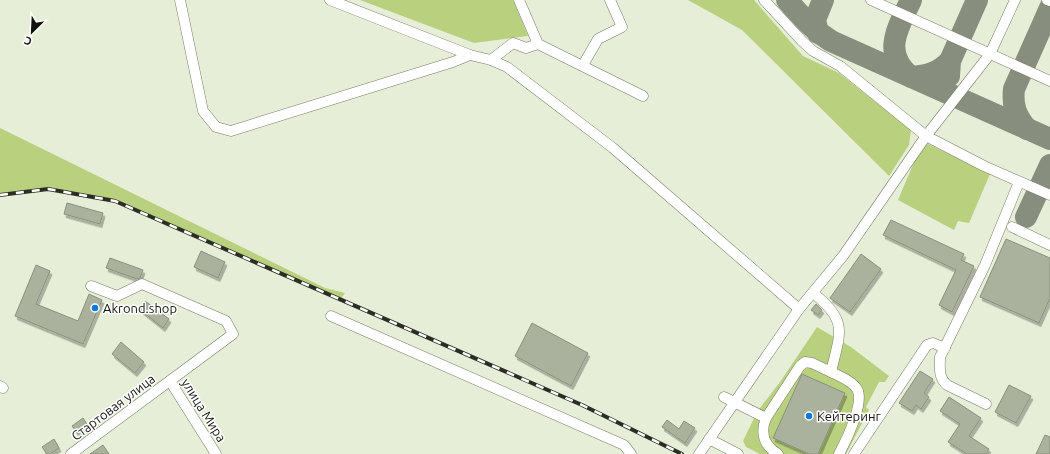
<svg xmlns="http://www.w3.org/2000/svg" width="1050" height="454" font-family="Ubuntu,sans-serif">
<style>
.green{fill:#b9d07e}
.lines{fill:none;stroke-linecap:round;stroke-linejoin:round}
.taxiway{stroke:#888e7e;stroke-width:22}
.building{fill:#aab19c;stroke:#8a907c;filter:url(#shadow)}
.minor-casing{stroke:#767c68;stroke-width:11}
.minor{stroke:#fff;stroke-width:10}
.rail-casing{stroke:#2b2e25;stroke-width:4}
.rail{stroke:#fff;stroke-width:2.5;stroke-dasharray:8;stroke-linecap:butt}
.poi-dot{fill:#0079df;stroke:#fff;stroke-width:1.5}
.labels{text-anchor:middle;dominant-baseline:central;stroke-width:3;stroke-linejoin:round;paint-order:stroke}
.poi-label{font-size:13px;fill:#11130c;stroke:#fff;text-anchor:start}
.street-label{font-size:13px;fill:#11130c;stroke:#fff}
</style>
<defs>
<filter id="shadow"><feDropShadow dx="2" dy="3.5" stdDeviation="0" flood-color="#0004"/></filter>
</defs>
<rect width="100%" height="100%" fill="#e6eed7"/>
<g class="green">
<path d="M360,0H513L528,36L474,43Z"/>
<path d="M688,0H754L803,56L839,73L911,130L909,145L889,176L742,30Z"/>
<path d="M0,128L325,288L345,293L340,300L115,201L48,189L0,195Z"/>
<path d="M928,144L990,174L969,223L958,221L954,230L898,200L920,148Z"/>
<path d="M817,327L851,347L889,376L885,382H879L866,407L869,410L846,454H760L746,447L743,441L757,412L780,382Z"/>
</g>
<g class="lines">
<g class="taxiway">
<path d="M787,0C801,16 813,30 831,41L1050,139"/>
<path d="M911,0C898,28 881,53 911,77C927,76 938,73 950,61"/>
<path d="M818,33L815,20L823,0"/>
<path d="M949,76L950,61L977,0"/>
<path d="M1027,129C1016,116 1012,106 1014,89L1050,8"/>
<path d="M1026,217L1050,165"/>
</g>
</g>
<g class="building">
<path d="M67,203L103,213L100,224L64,214Z"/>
<path d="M891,220L964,254L961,260L974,266L952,312L939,305L956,270L883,235Z"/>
<path d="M1006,239L1050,258V298L1039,323L980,297Z"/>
<path d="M201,251L225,262L218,278L194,267Z"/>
<path d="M861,254L881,269L850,312L830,298Z"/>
<path d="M110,258L143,270L140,278L137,279L106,268Z"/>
<path d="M36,265L50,271L36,304L78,321L89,294L102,300L83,344L15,316Z"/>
<path d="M145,301L169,319L163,328L139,309Z"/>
<path d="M816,304L822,310L818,315L811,310Z"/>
<path d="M532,323L588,353L571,386L515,356Z"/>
<path d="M121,342L144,362L135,373L112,354Z"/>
<path d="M920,371L933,379L924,393L929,397L921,409L916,405L912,411L899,403Z"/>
<path d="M802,374L845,393L818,454H809L773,438Z"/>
<path d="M1009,385L1031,396L1016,423L995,412Z"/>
<path d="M949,397L981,418L969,436L989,449L986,454H967L948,442L960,424L940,411Z"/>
<path d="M83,418L89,427L78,434L72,426Z"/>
<path d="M667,420L679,429L684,421L695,428L685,443L662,427Z"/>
<path d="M1045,435L1050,437V454H1036Z"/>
<path d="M54,439L59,448L50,454H47L42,447Z"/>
<path d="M103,445L109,454H90Z"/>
</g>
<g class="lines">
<defs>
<g id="minor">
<path d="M180,0L203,111L216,127L231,131L453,62L470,55"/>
<path d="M330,0L470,55L491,60L507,67L613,148L799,309"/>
<path d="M519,0L538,44"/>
<path d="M764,0L802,41L813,51L840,66L926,136L990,54L1015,0"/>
<path d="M871,0L1050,81"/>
<path d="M1047,0L1050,1"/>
<path d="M491,60L513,43L526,48L538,44L643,96"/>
<path d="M583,65L598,39L622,27L610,0"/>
<path d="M1012,227L1050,245"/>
<path d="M331,316L624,445L631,454"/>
<path d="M831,372C839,376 852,381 857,389C865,402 846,441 839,454"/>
<path d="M170,381L216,454"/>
<path d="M0,386L3,388"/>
<path d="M724,397L766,418"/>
<path d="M986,404L947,385C938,377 940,368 940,357L985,265L1019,182"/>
<path d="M709,439L738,454"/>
<path d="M71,454L233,334L226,321L142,284L117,296L91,286"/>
<path d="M699,454L799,309L843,256L926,136L984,166L1050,195"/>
<path d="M778,454C764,446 760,433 766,418L800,366L805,362L812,363L831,372C840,333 849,321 813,293"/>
<path d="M854,454L927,345L933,343L945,348"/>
</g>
</defs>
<use href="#minor" class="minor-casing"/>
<use href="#minor" class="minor"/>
<defs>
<path id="rail" d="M0,195L48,189L115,201L582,405L682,454"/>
</defs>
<use href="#rail" class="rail-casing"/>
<use href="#rail" class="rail"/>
</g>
<g class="poi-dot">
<circle cx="95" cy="308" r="4"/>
<circle cx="809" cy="416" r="4"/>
</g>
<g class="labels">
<g class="poi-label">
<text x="103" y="308">Akrond.shop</text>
<text x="817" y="416">Кейтеринг</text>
</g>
<g class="street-label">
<text transform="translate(113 407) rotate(-37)">Стартовая улица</text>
<text transform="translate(204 410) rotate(58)">улица Мира</text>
</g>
</g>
<g transform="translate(32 32) rotate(204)" stroke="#ffffff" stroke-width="3" paint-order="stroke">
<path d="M0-3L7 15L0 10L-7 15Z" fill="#11130c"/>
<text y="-6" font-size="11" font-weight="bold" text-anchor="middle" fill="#11130c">С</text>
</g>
</svg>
